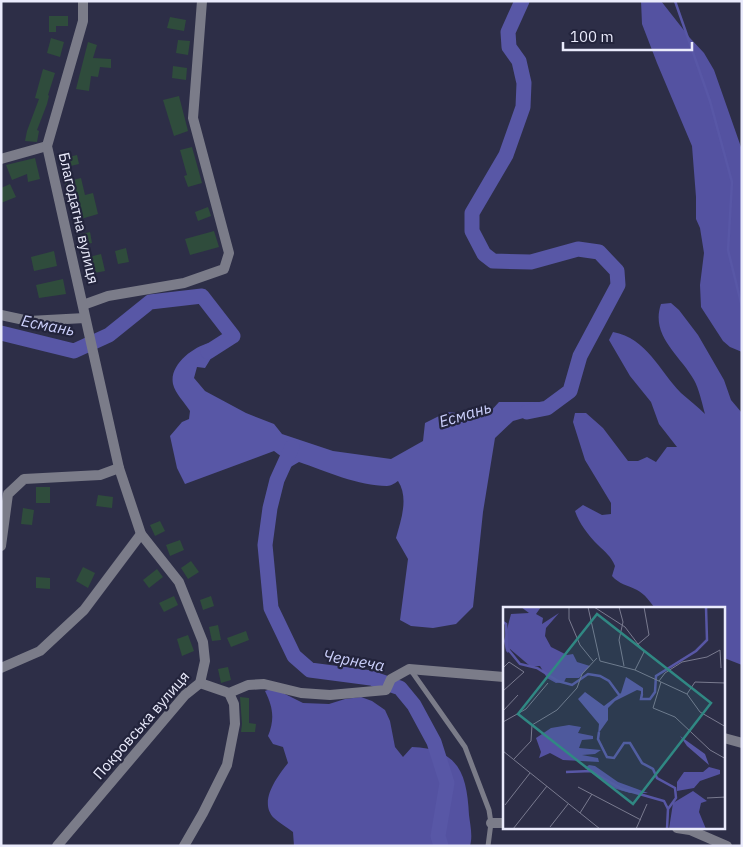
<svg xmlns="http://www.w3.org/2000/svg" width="743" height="847" font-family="'IBM Plex Sans',sans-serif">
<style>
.forest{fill:#5452a1}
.water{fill:#5857a6}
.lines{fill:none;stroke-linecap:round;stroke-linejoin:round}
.stream{stroke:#5857a6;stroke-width:2.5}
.river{stroke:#5857a6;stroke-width:15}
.building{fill:#2f4c3c}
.service{stroke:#7b7c89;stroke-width:5}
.minor{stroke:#7b7c89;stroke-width:10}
.labels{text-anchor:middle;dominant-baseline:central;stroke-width:4.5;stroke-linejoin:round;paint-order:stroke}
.street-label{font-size:15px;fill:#eaebfc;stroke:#23243c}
.water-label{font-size:16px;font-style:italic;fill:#ccd0fc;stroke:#23243c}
.inset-river{fill:none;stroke:#5857a6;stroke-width:2.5}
.inset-road{fill:none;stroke:#797a8f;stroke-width:1}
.view{fill:#308883;fill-opacity:0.15;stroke:#308883;stroke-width:2.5}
.inset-edge{fill:none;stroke:#eaebfc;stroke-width:2.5}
</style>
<rect width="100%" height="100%" fill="#2d2e47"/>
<g class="forest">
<path d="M641,1H661L690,38L704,53L714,70L741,147L742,352L730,347L723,341L701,307L700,285L704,253L700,228L696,219V197L692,146L657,63L642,24Z"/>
<path d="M671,303L679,310L698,335L724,380L731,400L742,413V665L724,658V608H655C650,602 645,594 637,590C627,585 619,584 612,576L615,566C611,556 605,552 598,545C588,535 579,523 575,511L583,505L602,515L611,514V503L585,460L573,422L575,413H586L603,428L628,461H638L647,457L656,462L667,447H677L659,424L651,402L630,376L609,340L613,332C647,338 659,371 681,393C689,400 698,407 705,414C702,403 699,389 694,380C680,355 650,336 661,304Z"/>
<path d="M273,688L303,703L329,704L345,699L361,697L372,701L385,710L390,721L395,747L403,757L412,747C458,749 467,773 469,815C470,824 473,836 470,846H294L293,832C287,827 279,823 274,818C258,802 277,777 288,763L283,747L273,744L268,736C275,719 273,707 265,691Z"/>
</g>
<path class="water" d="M225,341L216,350L205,368L197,367L194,378L205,391L246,413L274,424L282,434L333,451L391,459L423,441L425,423L447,412L477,415L489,413L499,402H543L547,408L534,415L513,421L495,438L483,512L473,607L456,624L433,628L411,626L400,620L408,559L396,538C401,520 409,498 398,481C395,483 391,486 387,486C359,486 325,471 299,462L287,469L286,460L274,451L185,484L177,468L170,436L182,422L189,419L190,411C185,403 175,393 173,384C169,365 193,347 209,343C214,342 220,341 225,341Z"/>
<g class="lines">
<path class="stream" d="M675,1L710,101L732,182L728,250L742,307"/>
<g class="river">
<path d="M522,1L508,32L509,47L519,61L524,83L523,107L506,155L472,213V231L484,254L493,261L531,262L578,249L599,252L617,271L618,285L580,356L570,391L547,408L527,412"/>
<path d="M1,333L74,351L109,335L150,302L202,296L233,336L208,352"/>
<path d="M292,447L277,480L270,508L265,545L271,608L294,656L310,670L371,678L400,688L414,705L434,742L447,783L438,836L441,846"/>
</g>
</g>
<g class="building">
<path d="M49,16H68V26H56V32H49Z"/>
<path d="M170,17L186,20L184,31L167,28Z"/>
<path d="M51,38L64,42L60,57L47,53Z"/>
<path d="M178,40L190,41L188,55L176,53Z"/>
<path d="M88,42L97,45L93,58L111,59V68L100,67L98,77L91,76L89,91L76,89Z"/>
<path d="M173,66L187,68L186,80L172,78Z"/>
<path d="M43,69L55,73L48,95L49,96L47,104L37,130L39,131L37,142L25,141L27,131L39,99L35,98Z"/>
<path d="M179,96L188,131L174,136L163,100Z"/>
<path d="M192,147L202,183L188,187L184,176L187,175L180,150Z"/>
<path d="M77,155L79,164L62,168L60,159Z"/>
<path d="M35,158L40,179L28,182L27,174L12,180L6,165Z"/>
<path d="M81,178L85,195L93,193L98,214L74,221L65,182Z"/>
<path d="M10,184L16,197L1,203V188Z"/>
<path d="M208,207L211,216L198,221L195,212Z"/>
<path d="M214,231L219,247L190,255L185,239Z"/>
<path d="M90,232L92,243L80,246L78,235Z"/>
<path d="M126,248L129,262L118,264L115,251Z"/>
<path d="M54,251L57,266L34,271L31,257Z"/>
<path d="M101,254L105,271L89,274L85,258Z"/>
<path d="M63,279L66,294L39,298L36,285Z"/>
<rect x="36" y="487" width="14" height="16"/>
<path d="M98,495L113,497L112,508L96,506Z"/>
<path d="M23,508L34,510L32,525L21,524Z"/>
<path d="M160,521L165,531L155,536L150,525Z"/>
<path d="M180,540L184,550L170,556L166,545Z"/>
<path d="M191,561L199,572L188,579L181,568Z"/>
<path d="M83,567L95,573L88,588L76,581Z"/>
<path d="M157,569L163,577L149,588L143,580Z"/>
<path d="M36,577L50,578V589L36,588Z"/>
<path d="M174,596L178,605L164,612L159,603Z"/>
<path d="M211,596L214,606L203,610L200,600Z"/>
<path d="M218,625L221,640L212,641L209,627Z"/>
<path d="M246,631L249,640L231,647L227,638Z"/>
<path d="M188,635L194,651L182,656L177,639Z"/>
<path d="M228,667L231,680L221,683L218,669Z"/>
<path d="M240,697L249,698V723L256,724L255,732H241L242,724Z"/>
</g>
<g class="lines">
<path class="service" d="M410,669L465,747L489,810L491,823L488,846"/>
<g class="minor">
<path d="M1,159L47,146"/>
<path d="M83,305L108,296L184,283L224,269L229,253L193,118L202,1"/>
<path d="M1,315L29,321L85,318"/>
<path d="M1,546L8,494L24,479L100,475L119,468"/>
<path d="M1,668L40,651L84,610L141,534"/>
<path d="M200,683L229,693L248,685L264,684L301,693L330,695L386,690L391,679L409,669L504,677"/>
<path d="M724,738L742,743"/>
<path d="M491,823H504"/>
<path d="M677,828L690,830L727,846"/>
<path d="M57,846L185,695L200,683L205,661L203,642L179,582L141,534L119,468L47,146L83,21V1"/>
<path d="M184,846L203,813L227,765L235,724L234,704L229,693"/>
</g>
</g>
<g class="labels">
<g class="street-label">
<text transform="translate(79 218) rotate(77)">Благодатна вулиця</text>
<text transform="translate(141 725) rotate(-49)">Покровська вулиця</text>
</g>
<g class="water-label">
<text transform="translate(48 325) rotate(11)">Есмань</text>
<text transform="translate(465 414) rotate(-17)">Есмань</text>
<text transform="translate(354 660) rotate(10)">Чернеча</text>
</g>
</g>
<g transform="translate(503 607)">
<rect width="222" height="222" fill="#2d2e47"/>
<path d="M18,0H38L33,7L40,11L39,17L56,6L43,21L42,29L48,40L64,48L70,47L74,55L87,59L76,71H63L61,75L53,76L44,71L37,59H27L7,42L5,46L3,44L1,34L8,7L26,6ZM66,118L78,120L75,126L90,129V132L79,133L76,141L98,143L92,147L79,148L95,151L96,155L60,153L47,146L36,151L38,145L33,131L48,121ZM86,158L92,159L115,175L145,186H127L110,181L82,161ZM206,160L217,163V167L197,174L191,181L174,184V175L181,165H200ZM190,184L204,194L198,196L196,205L203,222H166L170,196Z" fill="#5452a1"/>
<path d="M123,70L140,81V88L138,91V84L134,83L112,94L105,101V113L95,127L96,117L75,92L82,85L101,99L118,86ZM177,129L202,147L206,158L184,139Z" fill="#5857a6"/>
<path class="inset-river" d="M0,15L3,17L4,41L17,57L34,61L55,74L69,78L85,67L97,69L106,74L117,89M139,87L138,92H147L152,85L153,69L193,44L204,33L203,0M96,125L95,132L104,150L111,151L121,136H127L139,156L150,162L154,171L172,181L173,191L165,202L164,222M63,165L88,164L119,182L161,194L165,202"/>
<path class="inset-road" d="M66,0V12L77,38L90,54M85,0L97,54L132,63L184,87L197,105L223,120M91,0L122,20L141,45L132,63M116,0L120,15L116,33L121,59M134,38L146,28L141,0M0,61L6,55L21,65L0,84M156,74L162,66L179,55L204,50L217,43L218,61M158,75L150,101L172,110L207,143L223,152M184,87L192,75L223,76M0,104L15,88M0,115L23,102L45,76M0,144L97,222M11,152L28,134L29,118L54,103L74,81L79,67L94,51M75,180L138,213M204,191L223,190M2,198L27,166M77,206L89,187M47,220L65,197M10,222L44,179M133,222L144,197"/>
<path class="view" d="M94,7L208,96L130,197L15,107Z"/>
<rect width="222" height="222" class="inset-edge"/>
</g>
<rect width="743" height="847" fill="none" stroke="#eaebfc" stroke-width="5"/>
<path d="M563 42v8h129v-8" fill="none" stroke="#eaebfc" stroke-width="2.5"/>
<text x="570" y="42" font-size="15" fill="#eaebfc" stroke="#23243c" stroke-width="4" paint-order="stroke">100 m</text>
</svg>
